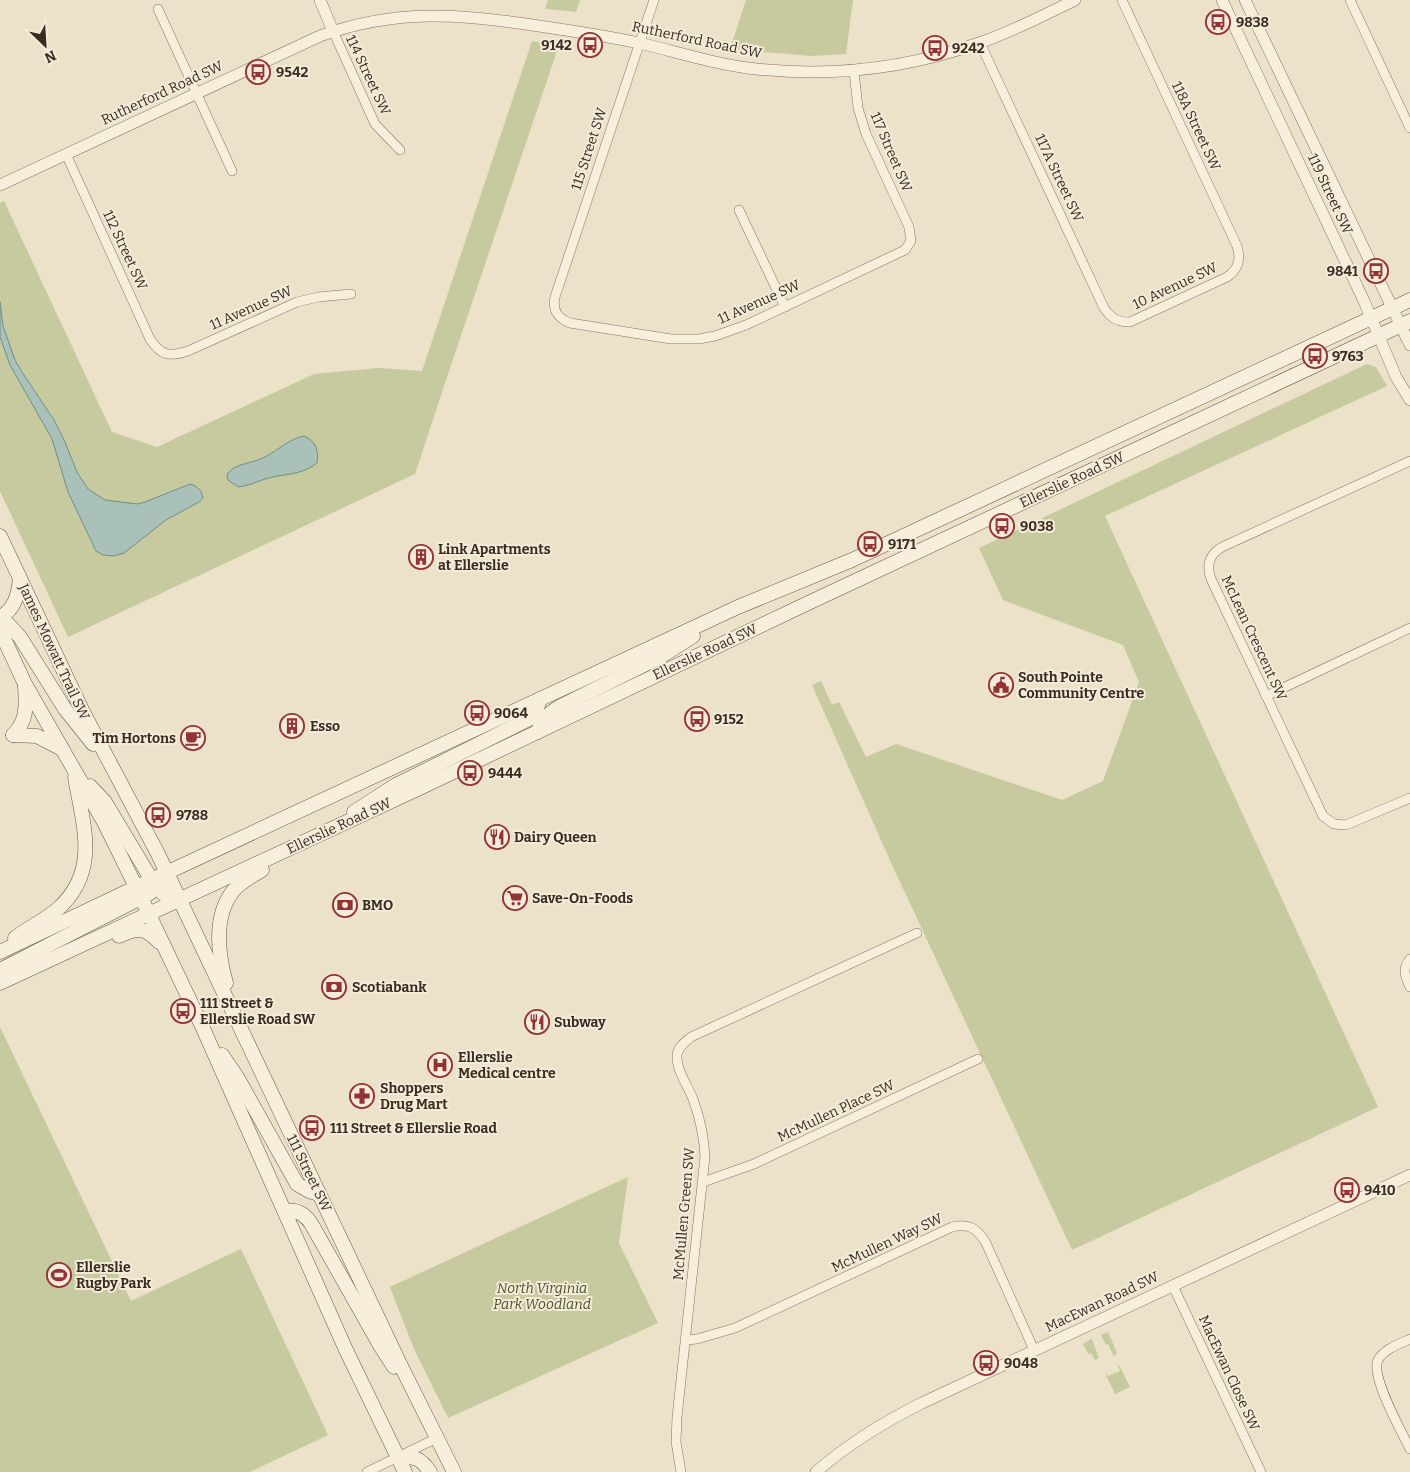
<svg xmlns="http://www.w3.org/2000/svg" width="1410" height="1472" font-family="Bitter,serif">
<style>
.green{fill:#c6ca9e}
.water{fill:#aac1b9;stroke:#708f87}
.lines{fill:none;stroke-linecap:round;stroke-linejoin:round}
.minor-casing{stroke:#87745f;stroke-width:10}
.tertiary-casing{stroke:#87745f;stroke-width:12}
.secondary-casing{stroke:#695542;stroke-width:15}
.minor{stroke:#f7eedc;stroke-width:9}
.tertiary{stroke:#f7eedc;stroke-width:11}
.secondary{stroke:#f7eedc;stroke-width:14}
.labels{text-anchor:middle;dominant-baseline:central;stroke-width:4;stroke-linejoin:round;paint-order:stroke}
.poi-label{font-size:14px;font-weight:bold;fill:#392c21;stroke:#f4ebd9;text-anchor:start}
.street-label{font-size:14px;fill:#392c21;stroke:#f4ebd9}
.park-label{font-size:14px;font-style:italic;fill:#4a5429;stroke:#f4ebd9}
</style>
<rect width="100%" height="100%" fill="#ece1c9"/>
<g class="green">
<path d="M548,0H580L576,12L545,9Z"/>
<path d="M746,0H853L846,54L811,56L730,49Z"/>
<path d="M532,41L559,45L448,374L415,474L68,637L0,491V203L4,201L112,432L157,447L314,374L379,368L422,371Z"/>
<path d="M1367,364L1376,367L1387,386L1105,516L1378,1107L1072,1250L893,867L812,685L821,681L832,705L839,702L866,757L896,744L1062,800L1103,781L1139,682L1123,645L1003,600L979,548Z"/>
<path d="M0,1027L131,1301L241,1249L328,1435L250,1472H0Z"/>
<path d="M628,1177L619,1243L658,1323L448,1418L414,1349L390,1287Z"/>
<path d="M1108,1332L1117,1353L1114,1357L1108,1344L1106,1345L1101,1335Z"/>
<path d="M1092,1339L1099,1358L1095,1360L1091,1353L1088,1354L1083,1344Z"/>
<path d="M1119,1365L1130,1387L1115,1394L1105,1373L1108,1376L1120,1371L1118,1366Z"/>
</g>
<g class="water">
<path d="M0,302L3,326L15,360L22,372L54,420L65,442L77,472L88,489L105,500L137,504L145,502L190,484C198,486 202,491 203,498L199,502L166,520L124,553L114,556L103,555L96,551L68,492L52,439L10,365L0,337Z"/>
<path d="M304,436C316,441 319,451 317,463C301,476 284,473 265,479C256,482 248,486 238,487L228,480L227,475C233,464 248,464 258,460C275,454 287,439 304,436Z"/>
</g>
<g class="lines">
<defs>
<g id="minor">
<path d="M654,0L555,297C552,311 558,318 570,323L671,339H699L715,336L746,325L905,250L911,241L909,227L866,134L858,108L854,71"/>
<path d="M1350,0L1410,128"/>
<path d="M158,9L232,171"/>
<path d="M333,31L375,124L400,150"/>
<path d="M980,43L1104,308C1111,318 1117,322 1130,322L1227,277C1239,269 1241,259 1237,246L1122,0"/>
<path d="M66,154L150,339C161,356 170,357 188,351L297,302L318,297L351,294"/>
<path d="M739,210L785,307"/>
<path d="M1410,461L1222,547C1209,555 1206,565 1211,579L1323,816L1334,824L1346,825L1410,798"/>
<path d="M1266,696L1410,628"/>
<path d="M1410,959C1402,968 1405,977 1410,987"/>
<path d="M703,1182L754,1164L978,1059"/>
<path d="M1173,1286L1261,1472"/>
<path d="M1410,1339C1399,1344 1384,1349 1378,1360C1370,1376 1402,1432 1410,1449"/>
<path d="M686,1340L697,1339L735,1328L952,1227C969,1223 977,1228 986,1243L1034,1350"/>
<path d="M367,1472L437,1438"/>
<path d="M681,1472L676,1442L677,1417L705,1157C704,1137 700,1118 693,1099C688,1086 676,1070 677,1055C678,1047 685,1042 691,1037L917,933"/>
</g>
<g id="tertiary">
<path d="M320,0L333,31"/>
<path d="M1222,0L1364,301L1396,377L1410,400"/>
<path d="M1245,0L1410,345"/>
<path d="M0,185L320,36C397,8 461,14 539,26C573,31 606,36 639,43C678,52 717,65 757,69C832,77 908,68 979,43C1012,32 1044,15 1075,0"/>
<path d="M816,1472C848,1444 884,1422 922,1403L1410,1175"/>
</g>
<g id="secondary">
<path d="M0,536L82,710L158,854L399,1362L454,1472"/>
<path d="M0,618C15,608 18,596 20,579"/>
<path d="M0,622L8,624L20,637L65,709L93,744"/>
<path d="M0,630L25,684L104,822L136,887L202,1026L346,1350L405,1472"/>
<path d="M538,732C542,719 549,713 561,706L660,657L693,636"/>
<path d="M13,735C28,720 26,705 25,685"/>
<path d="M13,735L37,736L62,749"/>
<path d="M90,786L105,802L156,887L167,897L179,900"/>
<path d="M354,812L396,785L531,718L536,712L540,699"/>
<path d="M119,936C138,927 145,927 159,942"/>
<path d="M15,938C29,927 46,920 59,908C100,870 83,825 75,777"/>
<path d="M0,952L166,873L738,607L852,560L1410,300"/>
<path d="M0,970L150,893L164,875"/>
<path d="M0,983L424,786L804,605L1410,321"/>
<path d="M226,983C218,954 213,917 233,891C240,882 252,876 262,870"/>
<path d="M222,1055L237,1077L297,1184L309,1191L319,1194"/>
<path d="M285,1211C297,1209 306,1215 312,1225L381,1347L394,1367"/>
<path d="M398,1457C415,1457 420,1457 430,1472"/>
</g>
</defs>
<use href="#minor" class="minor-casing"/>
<use href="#tertiary" class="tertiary-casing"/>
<use href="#secondary" class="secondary-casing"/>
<use href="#minor" class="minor"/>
<use href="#tertiary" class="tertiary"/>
<use href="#secondary" class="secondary"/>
</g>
<defs>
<symbol id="bus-ring" viewBox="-11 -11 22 22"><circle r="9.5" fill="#f4ebd9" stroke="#923336" stroke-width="1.5"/><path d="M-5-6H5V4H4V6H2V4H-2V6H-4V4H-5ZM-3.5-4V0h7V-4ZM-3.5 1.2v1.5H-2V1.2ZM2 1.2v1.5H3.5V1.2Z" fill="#923336"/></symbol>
<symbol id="building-ring" viewBox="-11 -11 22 22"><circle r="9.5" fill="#f4ebd9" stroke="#923336" stroke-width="1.5"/><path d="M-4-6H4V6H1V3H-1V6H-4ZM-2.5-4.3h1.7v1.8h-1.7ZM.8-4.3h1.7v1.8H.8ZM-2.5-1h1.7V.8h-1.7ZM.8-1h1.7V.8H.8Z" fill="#923336"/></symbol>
<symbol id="civic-ring" viewBox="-11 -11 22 22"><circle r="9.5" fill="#f4ebd9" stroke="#923336" stroke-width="1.5"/><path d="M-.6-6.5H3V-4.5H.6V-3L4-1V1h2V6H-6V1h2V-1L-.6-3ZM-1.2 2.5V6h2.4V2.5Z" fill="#923336"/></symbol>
<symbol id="cafe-ring" viewBox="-11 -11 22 22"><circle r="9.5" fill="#f4ebd9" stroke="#923336" stroke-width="1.5"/><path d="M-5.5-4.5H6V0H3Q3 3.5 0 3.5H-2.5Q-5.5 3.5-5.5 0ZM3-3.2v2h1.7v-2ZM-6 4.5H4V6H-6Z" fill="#923336"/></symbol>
<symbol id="restaurant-ring" viewBox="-11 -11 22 22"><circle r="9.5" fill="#f4ebd9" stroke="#923336" stroke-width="1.5"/><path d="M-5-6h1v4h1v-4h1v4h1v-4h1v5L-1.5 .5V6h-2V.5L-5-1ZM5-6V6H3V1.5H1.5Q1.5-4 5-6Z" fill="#923336"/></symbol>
<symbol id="supermarket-ring" viewBox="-11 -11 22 22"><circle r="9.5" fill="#f4ebd9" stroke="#923336" stroke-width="1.5"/><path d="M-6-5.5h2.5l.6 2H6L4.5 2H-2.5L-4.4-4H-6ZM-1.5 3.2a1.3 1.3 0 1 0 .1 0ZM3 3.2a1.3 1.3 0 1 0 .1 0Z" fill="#923336"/></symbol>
<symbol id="bank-ring" viewBox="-11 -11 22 22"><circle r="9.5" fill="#f4ebd9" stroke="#923336" stroke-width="1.5"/><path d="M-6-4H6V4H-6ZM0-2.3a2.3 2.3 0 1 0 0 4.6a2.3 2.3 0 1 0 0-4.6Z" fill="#923336"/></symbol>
<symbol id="hospital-ring" viewBox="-11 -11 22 22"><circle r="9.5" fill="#f4ebd9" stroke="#923336" stroke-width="1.5"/><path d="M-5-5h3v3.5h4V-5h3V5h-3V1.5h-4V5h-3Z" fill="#923336"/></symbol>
<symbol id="pharmacy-ring" viewBox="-11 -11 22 22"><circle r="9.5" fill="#f4ebd9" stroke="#923336" stroke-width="1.5"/><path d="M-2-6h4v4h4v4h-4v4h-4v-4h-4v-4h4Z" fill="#923336"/></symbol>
<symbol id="stadium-ring" viewBox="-11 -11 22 22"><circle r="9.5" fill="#f4ebd9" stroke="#923336" stroke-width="1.5"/><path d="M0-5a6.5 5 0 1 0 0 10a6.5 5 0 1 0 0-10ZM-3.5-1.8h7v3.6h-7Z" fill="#923336"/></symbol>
</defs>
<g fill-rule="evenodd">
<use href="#bus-ring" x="1204" y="8" width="28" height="28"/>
<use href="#bus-ring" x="576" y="31" width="28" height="28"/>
<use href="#bus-ring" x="921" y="34" width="28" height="28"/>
<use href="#bus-ring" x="244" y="58" width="28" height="28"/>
<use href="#bus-ring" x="1362" y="257" width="28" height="28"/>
<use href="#bus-ring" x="1301" y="342" width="28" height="28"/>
<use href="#bus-ring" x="988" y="512" width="28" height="28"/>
<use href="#bus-ring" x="856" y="530" width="28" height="28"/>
<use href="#building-ring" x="407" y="543" width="28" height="28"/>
<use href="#civic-ring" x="987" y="671" width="28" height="28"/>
<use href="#bus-ring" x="463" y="699" width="28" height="28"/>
<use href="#bus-ring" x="683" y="705" width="28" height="28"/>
<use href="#building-ring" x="278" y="712" width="28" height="28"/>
<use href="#cafe-ring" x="179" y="724" width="28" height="28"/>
<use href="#bus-ring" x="456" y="759" width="28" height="28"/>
<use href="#bus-ring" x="144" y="801" width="28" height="28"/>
<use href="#restaurant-ring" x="483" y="823" width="28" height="28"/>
<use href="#supermarket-ring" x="501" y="884" width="28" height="28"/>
<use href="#bank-ring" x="331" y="891" width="28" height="28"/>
<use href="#bank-ring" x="320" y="973" width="28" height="28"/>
<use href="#bus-ring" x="169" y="997" width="28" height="28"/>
<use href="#restaurant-ring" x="523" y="1008" width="28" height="28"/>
<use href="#hospital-ring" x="426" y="1051" width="28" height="28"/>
<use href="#pharmacy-ring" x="348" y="1082" width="28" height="28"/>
<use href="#bus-ring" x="298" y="1114" width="28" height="28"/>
<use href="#bus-ring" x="1333" y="1176" width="28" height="28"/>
<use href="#stadium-ring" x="45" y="1261" width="28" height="28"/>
<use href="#bus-ring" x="972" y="1349" width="28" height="28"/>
</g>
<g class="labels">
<g class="poi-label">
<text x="1236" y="22">9838</text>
<text x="572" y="45" text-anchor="end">9142</text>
<text x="952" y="48">9242</text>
<text x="276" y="72">9542</text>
<text x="1358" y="271" text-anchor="end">9841</text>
<text x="1332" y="356">9763</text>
<text x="1020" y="526">9038</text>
<text x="888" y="544">9171</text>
<text x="438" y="549">Link Apartments<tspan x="438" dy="16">at Ellerslie</tspan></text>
<text x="1018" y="677">South Pointe<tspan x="1018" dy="16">Community Centre</tspan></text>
<text x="494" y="713">9064</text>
<text x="714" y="719">9152</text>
<text x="310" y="726">Esso</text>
<text x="176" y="738" text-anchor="end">Tim Hortons</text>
<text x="488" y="773">9444</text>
<text x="176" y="815">9788</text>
<text x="514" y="837">Dairy Queen</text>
<text x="532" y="898">Save-On-Foods</text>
<text x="362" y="905">BMO</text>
<text x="352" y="987">Scotiabank</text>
<text x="200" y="1003">111 Street &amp;<tspan x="200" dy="16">Ellerslie Road SW</tspan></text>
<text x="554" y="1022">Subway</text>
<text x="458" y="1057">Ellerslie<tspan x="458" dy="16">Medical centre</tspan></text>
<text x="380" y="1088">Shoppers<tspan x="380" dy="16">Drug Mart</tspan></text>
<text x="330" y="1128">111 Street &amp; Ellerslie Road</text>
<text x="1364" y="1190">9410</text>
<text x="76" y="1267">Ellerslie<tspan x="76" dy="16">Rugby Park</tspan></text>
<text x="1004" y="1363">9048</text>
</g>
<g class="street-label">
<text transform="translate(697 40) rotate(12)">Rutherford Road SW</text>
<text transform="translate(368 75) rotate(65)">114 Street SW</text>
<text transform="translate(162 93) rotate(-25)">Rutherford Road SW</text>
<text transform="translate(1196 126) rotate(65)">118A Street SW</text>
<text transform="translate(589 149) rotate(-72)">115 Street SW</text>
<text transform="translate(891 152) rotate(67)">117 Street SW</text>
<text transform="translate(1059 178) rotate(65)">117A Street SW</text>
<text transform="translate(1330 194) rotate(65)">119 Street SW</text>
<text transform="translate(125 250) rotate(65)">112 Street SW</text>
<text transform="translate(1175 286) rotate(-25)">10 Avenue SW</text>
<text transform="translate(759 302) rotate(-24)">11 Avenue SW</text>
<text transform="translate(251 308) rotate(-24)">11 Avenue SW</text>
<text transform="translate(1072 480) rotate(-25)">Ellerslie Road SW</text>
<text transform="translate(1254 638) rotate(65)">McLean Crescent SW</text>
<text transform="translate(54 652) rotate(65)">James Mowatt Trail SW</text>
<text transform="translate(705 652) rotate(-25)">Ellerslie Road SW</text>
<text transform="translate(339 826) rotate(-25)">Ellerslie Road SW</text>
<text transform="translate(836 1111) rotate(-25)">McMullen Place SW</text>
<text transform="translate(309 1173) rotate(64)">111 Street SW</text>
<text transform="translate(684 1214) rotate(-85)">McMullen Green SW</text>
<text transform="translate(887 1243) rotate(-25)">McMullen Way SW</text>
<text transform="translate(1102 1302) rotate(-25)">MacEwan Road SW</text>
<text transform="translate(1229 1373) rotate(65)">MacEwan Close SW</text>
</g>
<g class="park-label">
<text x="542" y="1288">North Virginia<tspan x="542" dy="16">Park Woodland</tspan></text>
</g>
</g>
<g transform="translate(45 45) rotate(155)" stroke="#f4ebd9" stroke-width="4" paint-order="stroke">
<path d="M0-4L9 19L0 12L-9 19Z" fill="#392c21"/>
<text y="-8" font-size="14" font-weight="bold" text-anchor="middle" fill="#392c21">N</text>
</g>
</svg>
